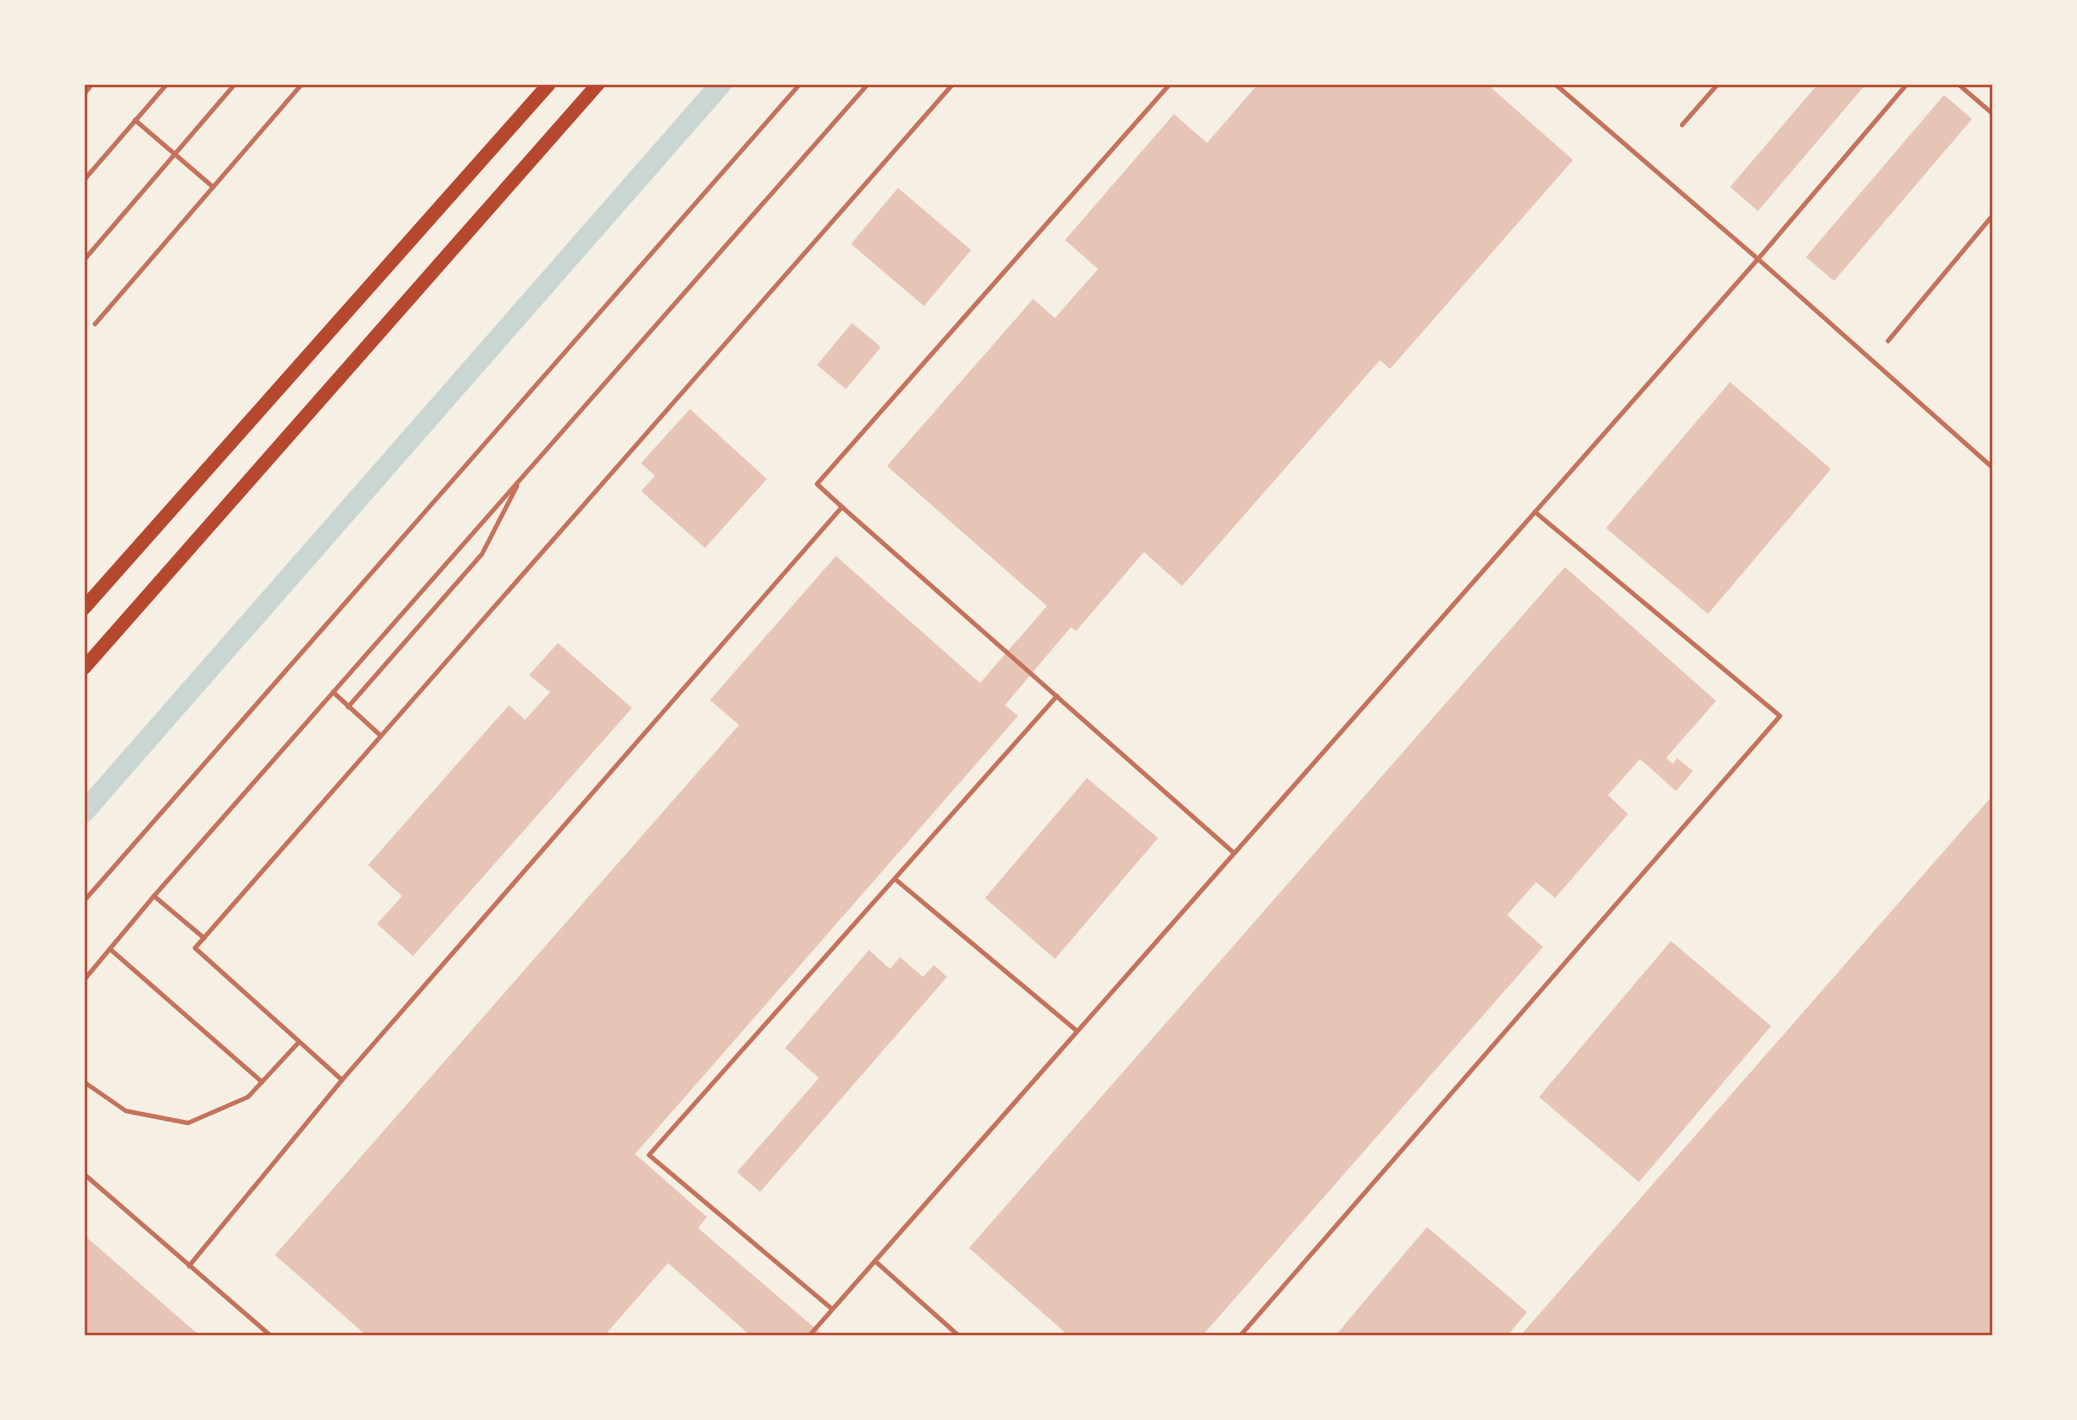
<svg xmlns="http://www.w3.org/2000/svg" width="2077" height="1420" font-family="'Noto Sans',sans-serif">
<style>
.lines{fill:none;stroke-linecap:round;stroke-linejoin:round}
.canal{stroke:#c9d6d2;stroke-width:21}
.building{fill:#e6c5b7}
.service{stroke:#c5725c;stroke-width:4.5}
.primary{stroke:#b5482f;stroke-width:14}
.neatline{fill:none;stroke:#b5482f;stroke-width:2.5}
</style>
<rect width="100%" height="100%" fill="#f6efe4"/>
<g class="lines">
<path class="canal" d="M84,812L721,84"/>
</g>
<g class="building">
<path d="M1258,84H1487L1573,160L1390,369L1380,360L1182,586L1144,552L1076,631L1071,627L1005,705L1018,716L635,1154L707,1217L698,1228L824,1336H751L668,1263L604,1336H367L275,1255L739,725L710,700L836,556L980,683L1047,606L887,466L1033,299L1055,318L1098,269L1065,240L1174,114L1207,143Z"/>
<path d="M1818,84H1866L1758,211L1730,187Z"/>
<path d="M1944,95L1972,119L1834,281L1806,257Z"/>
<path d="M898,188L971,250L924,306L851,244Z"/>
<path d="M852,323L881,347L846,389L817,365Z"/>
<path d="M1730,382L1831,469L1708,614L1606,528Z"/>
<path d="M690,409L767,479L705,548L641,491L655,476L641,463Z"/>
<path d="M1565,567L1716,701L1666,758L1673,764L1677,758L1693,771L1676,791L1640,759L1608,795L1628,814L1555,898L1536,882L1507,915L1543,947L1202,1336H1069L969,1248Z"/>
<path d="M558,643L632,708L413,956L377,924L402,896L368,865L509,705L525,720L550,692L529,675Z"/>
<path d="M1087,778L1158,838L1055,959L985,898Z"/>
<path d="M1993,795V1336H1520Z"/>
<path d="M1671,941L1771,1026L1639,1182L1539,1097Z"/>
<path d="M869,950L890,969L900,957L923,977L934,965L947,977L760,1192L737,1172L819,1078L785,1048Z"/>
<path d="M1427,1227L1527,1312L1507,1336H1335Z"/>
<path d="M84,1235L200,1336H84Z"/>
</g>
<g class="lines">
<g class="service">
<path d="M953,84L195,948L342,1080L842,507L1234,853"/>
<path d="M1907,84L1758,259L1993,468"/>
<path d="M1958,84L1993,114"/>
<path d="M84,94L92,84"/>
<path d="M135,120L213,187"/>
<path d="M1682,125L1718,84"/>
<path d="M84,180L167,84"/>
<path d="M84,260L235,84"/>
<path d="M95,324L302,84"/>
<path d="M1888,341L1993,215"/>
<path d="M842,507L817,484L1170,84"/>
<path d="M333,692L381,736"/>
<path d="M348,707L482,554L517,486"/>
<path d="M895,879L1077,1031"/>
<path d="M84,901L800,84"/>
<path d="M204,938L154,896L868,84"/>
<path d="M110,949L262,1082"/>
<path d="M84,980L154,896"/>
<path d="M84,1082L126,1111L188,1123L248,1097L299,1042"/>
<path d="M84,1174L271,1336"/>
<path d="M189,1266L342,1080"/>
<path d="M832,1309L649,1155L1057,696"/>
<path d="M809,1336L875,1261"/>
<path d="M959,1336L875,1261L1758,259L1555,84"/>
<path d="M1240,1336L1780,716L1535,512"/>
</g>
<g class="primary">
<path d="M84,608L549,84"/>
<path d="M84,668L598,84"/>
</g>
</g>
<rect width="2077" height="1420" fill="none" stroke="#f6efe4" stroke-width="172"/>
<rect x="86" y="86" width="1905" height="1248" class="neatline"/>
</svg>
